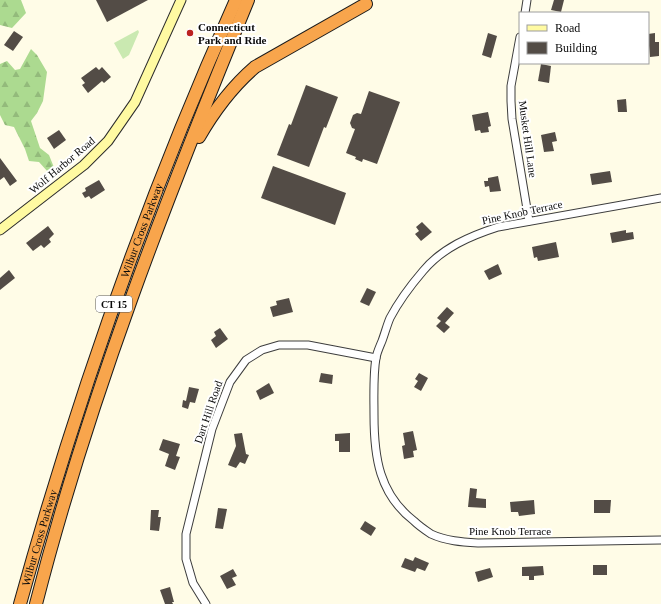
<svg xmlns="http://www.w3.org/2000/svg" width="661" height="604" font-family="Georgia,serif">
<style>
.grass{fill:#cae9b1}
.forest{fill:url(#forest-firs)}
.building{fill:#534c46}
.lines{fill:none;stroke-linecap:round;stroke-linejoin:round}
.street-casing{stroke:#3d3d3d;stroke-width:9}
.secondary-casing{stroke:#2c2c2c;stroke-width:11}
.highway-casing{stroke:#1b1b1b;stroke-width:14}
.street{stroke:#fff;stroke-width:7}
.secondary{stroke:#fffaa2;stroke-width:9}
.highway{stroke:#f8a54c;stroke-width:12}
.poi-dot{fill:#bc2220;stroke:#fff;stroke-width:1.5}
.labels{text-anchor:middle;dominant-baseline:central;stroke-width:4;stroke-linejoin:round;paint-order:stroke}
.shield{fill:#fff;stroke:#545454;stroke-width:1}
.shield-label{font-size:10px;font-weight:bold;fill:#0a0a0a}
.poi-label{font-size:11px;font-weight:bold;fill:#0a0a0a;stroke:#fff;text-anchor:start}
.street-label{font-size:11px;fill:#0a0a0a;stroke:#fff}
</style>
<defs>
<pattern id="forest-firs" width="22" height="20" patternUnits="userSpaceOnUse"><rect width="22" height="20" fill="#acda90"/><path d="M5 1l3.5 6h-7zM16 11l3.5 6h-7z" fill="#93ba7b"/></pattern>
</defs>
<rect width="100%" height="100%" fill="#fffce7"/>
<path class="grass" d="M138,30L139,32L129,55L123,59L114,43Z"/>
<g class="forest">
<path d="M0,0H21L26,13L12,28L0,25Z"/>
<path d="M31,49L37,55L47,72L43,101L37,113L31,121L40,148L49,155L55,170L51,174L48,172L39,162L29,161L25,149L14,127L5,125L0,115V64L7,61L15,70L20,69Z"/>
</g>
<g class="building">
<path d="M96,0H148L107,22Z"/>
<path d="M554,0H564L561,12L551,10Z"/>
<path d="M14,31L23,37L13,51L4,45Z"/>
<path d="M488,33L497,36L491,58L482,55Z"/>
<path d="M655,33V42H659V56L650,57L648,34Z"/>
<path d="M541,64L551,66L549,83L538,81Z"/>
<path d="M96,67L99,70L102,67L111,77L104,83L102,81L88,93L82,85L85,83L81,78Z"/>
<path d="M306,85L338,97L326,128L324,127L309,167L277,155L289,124L291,125Z"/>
<path d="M369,91L400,102L377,164L363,159L362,162L355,159L356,157L346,153L355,129L352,128L350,123L353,115L357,113L361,114Z"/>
<path d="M626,99L627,112H618L617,100Z"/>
<path d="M488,112L491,126L488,127L489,132L481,133L480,130L475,131L472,115Z"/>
<path d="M59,130L66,140L54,149L47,138Z"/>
<path d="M555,132L557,141L552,142L554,151L544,152L541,135Z"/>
<path d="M0,158L17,181L10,186L4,177L0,180Z"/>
<path d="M273,166L346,193L335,225L261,198Z"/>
<path d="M610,171L612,182L592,185L590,174Z"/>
<path d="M498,176L501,191L490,192L489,186L485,187L484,181H488V178Z"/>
<path d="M99,180L105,190L91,199L89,196L85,198L82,193L86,191L85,188Z"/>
<path d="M422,222L432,232L421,241L415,234L419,231L416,227Z"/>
<path d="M48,226L54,234L49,239L51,242L44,248L41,245L33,251L26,243Z"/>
<path d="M626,230V233L633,232L634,239L612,243L610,233Z"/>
<path d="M556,242L559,257L538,261L537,257L534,258L532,247Z"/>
<path d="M498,264L502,274L489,280L484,271Z"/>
<path d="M9,270L15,278L0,290V278Z"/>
<path d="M367,288L376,292L369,306L360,302Z"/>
<path d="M289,298L293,312L273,317L270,307L277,305L276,301Z"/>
<path d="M447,307L454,313L445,323L450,327L444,333L436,326L441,321L437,318Z"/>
<path d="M220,328L228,339L216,348L211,340L216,336L214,332Z"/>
<path d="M321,373L333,375L332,384L319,382Z"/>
<path d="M419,373L428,378L421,391L414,387L418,381L415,379Z"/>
<path d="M269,383L274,393L260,400L256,391Z"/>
<path d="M189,387L199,389L195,403L190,402L188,409L182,407L183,400L186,401Z"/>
<path d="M413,431L417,450L413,451L414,457L404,459L402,446L405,445L403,433Z"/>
<path d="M242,433L246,454L249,455L245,464L240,462L236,468L228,465L236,446L234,434Z"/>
<path d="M350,433V452H339V441H335V434Z"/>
<path d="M163,439L180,444L176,456L180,457L175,470L165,466L169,454L159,450Z"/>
<path d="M470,488L477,489L476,498L486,499V508L468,507Z"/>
<path d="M534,500L535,514L519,516L518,512H511L510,502Z"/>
<path d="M594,500H611L610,513H594Z"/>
<path d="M218,508L227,509L223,529L215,528Z"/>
<path d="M151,510H159L158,517H161L159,531L150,530Z"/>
<path d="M365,521L376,528L371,536L360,529Z"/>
<path d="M415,557L429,563L425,571L417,568L415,572L401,567L405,558L413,561Z"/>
<rect x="593" y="565" width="14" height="10"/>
<path d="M543,566L544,575L534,576V580H529V576H522V567Z"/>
<path d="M490,568L493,577L478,582L475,572Z"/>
<path d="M233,569L237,576L232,578L236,585L227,589L220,576Z"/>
<path d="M170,587L174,602H172L173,604H165L160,590Z"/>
</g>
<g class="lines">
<defs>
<g id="street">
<path d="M525,13L527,0"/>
<path d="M520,37L511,86V101L512,119L529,221"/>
<path d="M661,198L498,227C470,236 442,248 423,271C411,285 399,301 390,318C387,325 385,333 382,341C380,346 377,352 376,358C373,375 374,398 374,415C374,457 379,494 414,521C419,526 425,530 431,534C446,541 462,542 478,543L661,540"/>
<path d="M206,604L193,583L186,559V534L212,429L230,382L246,360L262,350L279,345H308L376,358"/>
</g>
<path id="secondary" d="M0,230L84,165L108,141L135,102L181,0"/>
<g id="highway">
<path d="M199,137C214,111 233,86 255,67L366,4"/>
<path id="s1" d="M20,604C77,398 148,196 236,0"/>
<path d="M36,604C89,397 167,197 248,0"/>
</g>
</defs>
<use href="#street" class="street-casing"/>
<use href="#secondary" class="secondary-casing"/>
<use href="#highway" class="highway-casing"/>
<use href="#street" class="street"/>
<use href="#secondary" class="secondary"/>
<use href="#highway" class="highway"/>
</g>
<circle class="poi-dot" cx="190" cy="33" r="4"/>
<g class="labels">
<rect class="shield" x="96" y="296" width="36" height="16" rx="3"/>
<g class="shield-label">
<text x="114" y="304">CT 15</text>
</g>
<g class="poi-label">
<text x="198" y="27">Connecticut<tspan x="198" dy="13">Park and Ride</tspan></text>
</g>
<g class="street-label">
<text transform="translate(528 139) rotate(82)">Musket Hill Lane</text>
<text transform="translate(62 165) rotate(-40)">Wolf Harbor Road</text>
<text transform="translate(522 212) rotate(-12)">Pine Knob Terrace</text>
<text stroke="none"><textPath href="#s1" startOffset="393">Wilbur Cross Parkway</textPath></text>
<text transform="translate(208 412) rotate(-71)">Dart Hill Road</text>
<text x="510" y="531">Pine Knob Terrace</text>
<text stroke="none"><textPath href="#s1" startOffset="69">Wilbur Cross Parkway</textPath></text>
</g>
</g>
<rect x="519" y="12" width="130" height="52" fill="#ffffff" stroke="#9d9d9d"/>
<rect x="527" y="25" width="20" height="6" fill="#fffaa2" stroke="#9d9d9d"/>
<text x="555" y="32" font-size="12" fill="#0a0a0a">Road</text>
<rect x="527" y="42" width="20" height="12" fill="#534c46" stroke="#9d9d9d"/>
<text x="555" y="52" font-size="12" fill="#0a0a0a">Building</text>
</svg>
